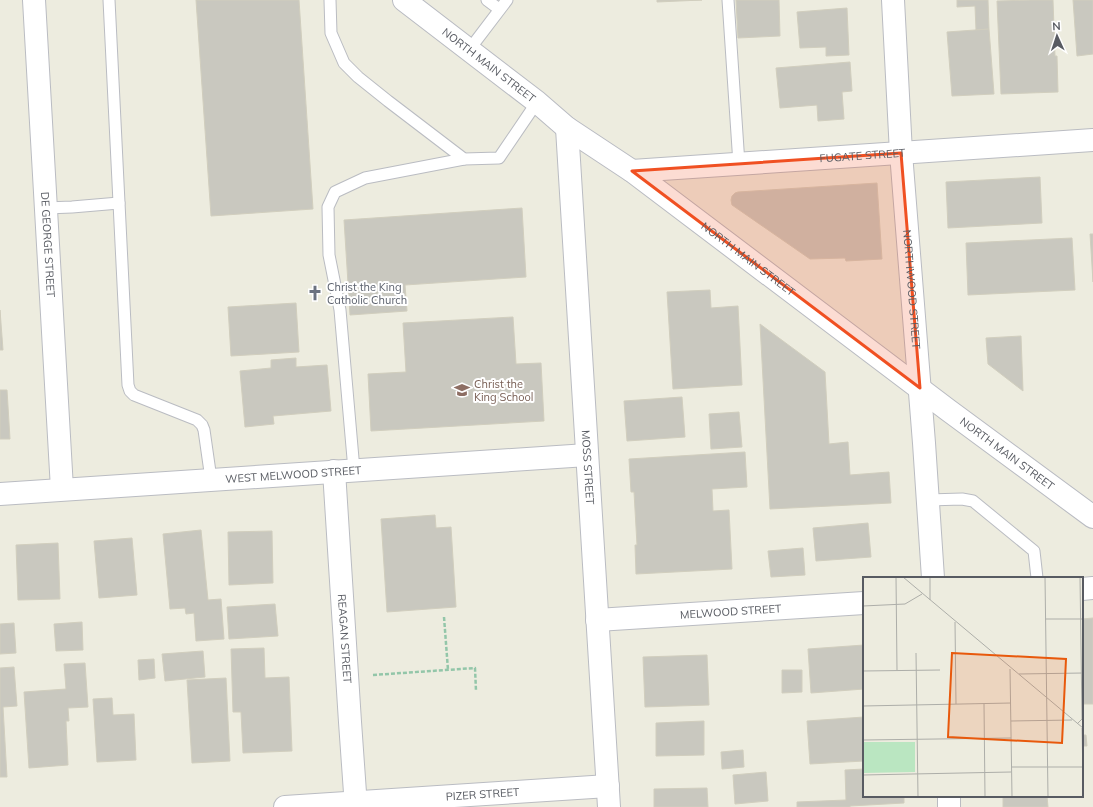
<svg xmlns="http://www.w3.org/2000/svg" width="1093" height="807" font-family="Mulish,sans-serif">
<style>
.building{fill:#c9c8bf;stroke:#d1cebe}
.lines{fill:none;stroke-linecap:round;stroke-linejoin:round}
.service-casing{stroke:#babcc2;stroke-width:13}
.minor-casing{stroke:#babcc2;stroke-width:24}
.tertiary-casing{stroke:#babcc2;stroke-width:24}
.secondary-casing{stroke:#b9bbc2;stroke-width:24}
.path{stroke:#93c6a9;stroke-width:2.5;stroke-dasharray:4 2;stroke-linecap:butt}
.service{stroke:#fff;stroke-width:11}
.minor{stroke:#fff;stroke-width:22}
.tertiary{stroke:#fff;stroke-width:22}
.secondary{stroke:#fff;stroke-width:22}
.marked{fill:#f05022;fill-opacity:0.2;stroke:#f05022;stroke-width:3;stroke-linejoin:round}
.labels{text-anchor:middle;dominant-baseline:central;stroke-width:4;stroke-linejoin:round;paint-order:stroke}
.street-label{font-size:11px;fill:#585b62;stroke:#fff}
.worship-label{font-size:11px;fill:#5b616d;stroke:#fff;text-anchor:start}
.education-label{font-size:11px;fill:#785e54;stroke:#fff;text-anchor:start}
.inset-road{fill:none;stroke:#adaea9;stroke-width:1}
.view{fill:#e8590c;fill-opacity:0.15;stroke:#e8590c;stroke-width:2}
.inset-edge{fill:none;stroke:#585b62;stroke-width:2}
</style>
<rect width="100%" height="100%" fill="#edecdf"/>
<g class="building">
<path d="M196,0H299L313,209L211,216Z"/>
<path d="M657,0H702L657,2Z"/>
<path d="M736,0H779L780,36L738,38Z"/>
<path d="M957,0H988L989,29L976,30L975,6L957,7Z"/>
<path d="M1031,0H1053L1055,56H1057L1058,92L1001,94L997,1Z"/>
<path d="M1073,0H1093V54L1077,56Z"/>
<path d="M847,8L849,55L826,56V47L800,48L797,12Z"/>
<path d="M989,29L994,94L952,96L947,32Z"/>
<path d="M850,62L852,91L842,92L844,119L818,121L817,105L780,108L776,68Z"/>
<path d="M1040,177L1042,223L948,228L946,182Z"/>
<path d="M877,183L882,259L846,261L845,258L810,259L732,205L731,200L732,196L735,193L738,192Z"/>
<path d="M522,208L526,277L405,285L407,311L350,315L344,220Z"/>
<path d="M1090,234H1093V282Z"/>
<path d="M1072,238L1075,290L968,295L966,243Z"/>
<path d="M710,290L711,308L738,306L742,385L673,389L667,292Z"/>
<path d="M296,303L299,352L231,356L228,307Z"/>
<path d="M0,310L3,350H0Z"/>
<path d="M513,317L516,364L541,363L544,421L371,431L368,374L406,372L403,323Z"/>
<path d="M760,324L825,372L829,444L848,442L850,475L889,472L891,503L770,509Z"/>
<path d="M1021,336L1023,391L988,364L986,338Z"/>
<path d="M296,358V367L327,365L331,411L273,416L274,424L245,427L240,371L271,368V360Z"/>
<path d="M0,390H7L10,439H0Z"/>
<path d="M682,397L685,437L627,441L624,401Z"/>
<path d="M739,412L742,447L711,449L709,414Z"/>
<path d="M745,452L747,487L712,489L713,511L729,510L732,569L636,574L635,545H637L634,492H631L629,459Z"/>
<path d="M435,515L436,528L451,527L456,607L387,612L381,519Z"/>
<path d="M868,523L871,557L816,561L813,528Z"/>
<path d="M201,530L208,600L221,599L224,639L196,641L194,613L186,614L185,608L170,609L163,534Z"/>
<path d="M272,531L273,583L229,585L228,532Z"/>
<path d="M132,538L137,595L99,598L94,541Z"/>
<path d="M58,543L60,599L18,600L16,545Z"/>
<path d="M803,548L805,575L771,577L768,551Z"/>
<path d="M275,604L278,636L229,639L227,607Z"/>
<path d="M1093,618V704H1082V619Z"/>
<path d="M82,622L83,650L56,651L54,624Z"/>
<path d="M14,623L16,653L0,654V624Z"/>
<path d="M864,645V689L811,693L808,649Z"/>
<path d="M264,648L265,678L289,677L292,751L243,753L241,712H233L231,649Z"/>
<path d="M203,651L205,677L165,681L162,654Z"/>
<path d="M707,655L709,705L645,707L643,657Z"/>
<path d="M154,659L155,678L139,680L138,660Z"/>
<path d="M85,663L88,707L68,708L69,721H66L68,765L29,768L24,692L66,689L64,664Z"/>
<path d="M14,667L17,706L3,707L7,777H0V668Z"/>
<path d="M782,670H802V692L782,693Z"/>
<path d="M226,678L230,761L192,763L187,680Z"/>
<path d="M112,698L113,715L134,714L136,760L97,762L93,699Z"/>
<path d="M864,717V761L810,764L807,721Z"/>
<path d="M704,721V755L656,756V723Z"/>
<path d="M1082,735H1086L1087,746H1082Z"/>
<path d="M743,750L744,767L722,769L721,752Z"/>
<path d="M864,769V796H904V803L850,806V807H797V802L846,800L845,770Z"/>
<path d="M766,772L768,801L735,804L733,775Z"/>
<path d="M707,788L708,807H654V789Z"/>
<path d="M1003,796H1047L1048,807H1003Z"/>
</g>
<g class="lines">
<defs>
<g id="service">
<path d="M109,0L128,385L130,391L134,395L197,420L202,425L204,430L211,479"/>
<path d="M330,0L331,33L344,63L358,77L388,101L464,159L499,158L537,102"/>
<path d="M487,0L499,9"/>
<path d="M728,0L739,164"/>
<path d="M469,50L507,0"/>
<path d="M46,208L72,207L119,203"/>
<path d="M354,470L340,310L329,255L328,207L335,192L365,178L464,159"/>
<path d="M928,500L962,499L973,501L1034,551L1037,578"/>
</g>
<g id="minor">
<path id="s1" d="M34,0L62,489"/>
<path id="s2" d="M567,128L609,807"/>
<path id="s3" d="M632,171L1093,140"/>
<path id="s4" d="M334,471L350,722L356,807"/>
<path id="s5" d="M0,494L587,455"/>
<path d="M1082,589L1093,588"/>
<path id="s6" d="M597,620L864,603"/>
<path id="s7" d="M285,807L608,786"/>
</g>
<g id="tertiary">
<path id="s8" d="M893,0L901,153L924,443L933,578"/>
<path d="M949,796V807"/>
</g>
<g id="secondary">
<path id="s9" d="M404,0L537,102L567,128L632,171L948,410L1093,517"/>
</g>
</defs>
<use href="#service" class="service-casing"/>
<use href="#minor" class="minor-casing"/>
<use href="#tertiary" class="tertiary-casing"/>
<use href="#secondary" class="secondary-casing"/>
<g class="path">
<path d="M444,617L448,670"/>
<path d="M373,675L475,668L476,691"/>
</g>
<use href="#service" class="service"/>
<use href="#minor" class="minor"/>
<use href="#tertiary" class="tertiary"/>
<use href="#secondary" class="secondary"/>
</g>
<path class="marked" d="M901,153L920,388L632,171Z"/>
<defs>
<symbol id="church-bare" viewBox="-9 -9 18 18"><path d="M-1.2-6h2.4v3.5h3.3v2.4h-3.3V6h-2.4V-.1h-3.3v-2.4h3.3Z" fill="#6b7280" stroke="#fff" stroke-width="2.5" paint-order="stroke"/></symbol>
<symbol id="school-bare" viewBox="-9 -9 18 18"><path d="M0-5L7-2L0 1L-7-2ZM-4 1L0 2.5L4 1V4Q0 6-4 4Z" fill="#8d6e63" stroke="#fff" stroke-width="2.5" paint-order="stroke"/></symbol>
</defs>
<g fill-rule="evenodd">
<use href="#church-bare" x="304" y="282" width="22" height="22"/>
<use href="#school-bare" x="451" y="379" width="22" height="22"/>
</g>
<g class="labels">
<g class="street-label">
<text stroke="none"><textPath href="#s9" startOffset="107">NORTH MAIN STREET</textPath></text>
<text stroke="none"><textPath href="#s3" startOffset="231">FUGATE STREET</textPath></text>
<text stroke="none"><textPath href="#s1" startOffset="245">DE GEORGE STREET</textPath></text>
<text stroke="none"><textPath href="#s9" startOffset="431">NORTH MAIN STREET</textPath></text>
<text stroke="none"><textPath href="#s8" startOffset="290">NORTHWOOD STREET</textPath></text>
<text stroke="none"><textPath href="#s9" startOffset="755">NORTH MAIN STREET</textPath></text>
<text stroke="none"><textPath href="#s2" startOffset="340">MOSS STREET</textPath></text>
<text stroke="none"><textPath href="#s5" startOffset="294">WEST MELWOOD STREET</textPath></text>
<text stroke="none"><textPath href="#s6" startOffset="134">MELWOOD STREET</textPath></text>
<text stroke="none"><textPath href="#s4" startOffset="168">REAGAN STREET</textPath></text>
<text stroke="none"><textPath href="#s7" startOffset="198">PIZER STREET</textPath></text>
</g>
<g class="worship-label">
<text x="327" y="287">Christ the King<tspan x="327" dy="13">Catholic Church</tspan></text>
</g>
<g class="education-label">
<text x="474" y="384">Christ the<tspan x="474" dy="13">King School</tspan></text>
</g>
</g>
<g transform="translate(863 577)">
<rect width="220" height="220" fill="#edecdf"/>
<path d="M0,165H52V195L0,196Z" fill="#bae6c1"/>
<path class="inset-road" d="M33,0L34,93M40,0L220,151M67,0V23M182,0L185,220M0,29L42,27L59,17M0,32V94M182,42H220M92,45L93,127M53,76L55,220M147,92L149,220M0,94L77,93M156,97L220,96M121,127L122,220M0,129L148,126M148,144L209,143M214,147L219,142L217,0M219,151L220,202M0,163L148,161M148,190H220M0,198L148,195"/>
<path class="view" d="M89,76L203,82L199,166L85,160Z"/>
<rect width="220" height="220" class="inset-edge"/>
</g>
<g transform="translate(1057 36) rotate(357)" stroke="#ffffff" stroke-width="3" paint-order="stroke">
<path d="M0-3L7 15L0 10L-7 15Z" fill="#585b62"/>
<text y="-6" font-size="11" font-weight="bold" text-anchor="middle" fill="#585b62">N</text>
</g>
</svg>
